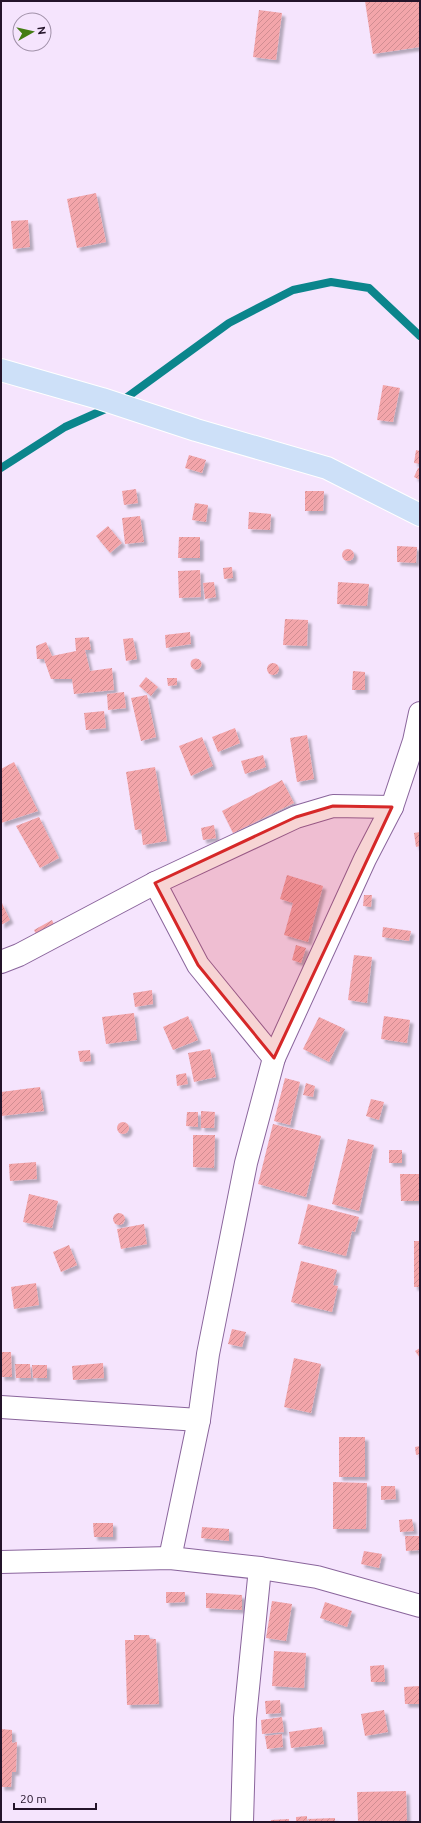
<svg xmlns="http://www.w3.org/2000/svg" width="421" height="1823" font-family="Ubuntu,sans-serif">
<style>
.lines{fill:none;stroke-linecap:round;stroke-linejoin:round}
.stream{stroke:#0b858c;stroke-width:8}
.building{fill:url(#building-hatch);filter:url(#shadow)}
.minor-casing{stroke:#8a659c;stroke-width:24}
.major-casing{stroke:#fff;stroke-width:24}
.minor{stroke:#fff;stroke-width:22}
.major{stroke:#cde0f8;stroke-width:22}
.marked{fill:#d62828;fill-opacity:0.2;stroke:#d62828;stroke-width:3;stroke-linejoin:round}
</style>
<defs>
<pattern id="building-hatch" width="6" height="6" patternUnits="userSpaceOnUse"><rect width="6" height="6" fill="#f3a5aa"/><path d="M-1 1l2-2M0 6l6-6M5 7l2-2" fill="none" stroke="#d08d92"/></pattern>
<filter id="shadow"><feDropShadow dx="3.5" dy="3.5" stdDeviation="1" flood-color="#0004"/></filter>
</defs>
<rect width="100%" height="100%" fill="#f5e4fd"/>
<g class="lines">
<path class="stream" d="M1,468L65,427L119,403L229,323L293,290L331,282L369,288L420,336"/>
</g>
<g class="building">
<path d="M365,1H420V47L373,54Z"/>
<path d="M259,10L282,13L276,60L253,57Z"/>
<path d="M96,193L106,242L77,248L67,199Z"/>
<path d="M28,220L30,247L13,249L11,221Z"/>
<path d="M383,385L400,388L393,422L377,420Z"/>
<path d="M416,450L420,451V464L414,463Z"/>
<path d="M189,455L206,460L202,473L185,468Z"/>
<path d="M418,468H420V480L414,477Z"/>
<path d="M136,489L138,503L124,505L122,491Z"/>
<path d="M305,491H324L323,511H305Z"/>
<path d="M195,503L208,505L206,522L192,520Z"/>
<path d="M249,512L271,514L270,530L248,529Z"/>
<path d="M140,516L144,542L125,544L122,518Z"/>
<path d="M108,526L122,543L110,553L96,536Z"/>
<path d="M179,537H200V558H178Z"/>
<path d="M397,546L417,547L416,563L397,562Z"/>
<circle cx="348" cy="555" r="6"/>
<path d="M232,567L233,578L224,579L223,568Z"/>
<path d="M200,570L201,597L179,598L178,571Z"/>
<path d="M214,582L216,597L205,599L203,583Z"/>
<path d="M338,582L369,584L367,606L337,604Z"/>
<path d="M285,619L308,620L307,646L283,645Z"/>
<path d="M190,632L191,644L166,648L165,635Z"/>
<path d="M89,637L91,650H85L90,671L112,668L114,690L74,694L72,679H51L44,659H37L36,646L46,642L52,656L76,651L75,638Z"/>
<path d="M133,638L137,659L126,661L123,639Z"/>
<circle cx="196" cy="664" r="5.5"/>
<circle cx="273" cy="669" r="6"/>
<path d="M353,671L365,672V690H352Z"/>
<path d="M146,677L158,687L151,696L139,686Z"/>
<path d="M167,678H177V685L168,686Z"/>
<path d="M124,692L126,708L108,710L107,694Z"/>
<path d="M147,695L156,737L141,741L131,698Z"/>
<path d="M104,711L106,728L86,730L84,713Z"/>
<path d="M235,728L240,743L218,752L212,737Z"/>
<path d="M307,735L314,779L297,782L290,738Z"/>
<path d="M202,737L213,766L191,776L179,746Z"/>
<path d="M263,755L266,767L245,774L241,761Z"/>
<path d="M14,762L38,811L1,823V769Z"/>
<path d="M155,767L167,841L143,845L141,829L135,830L126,772Z"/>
<path d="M282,780L294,803L233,833L222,811Z"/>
<path d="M39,817L59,858L40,868L16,826Z"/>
<path d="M214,825L216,838L203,840L201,828Z"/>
<path d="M420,832V846L416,847L414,833Z"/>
<path d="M287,875L323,886L308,942L284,935L293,903L280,899Z"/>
<path d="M364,895H372L371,907L363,906Z"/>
<path d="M1,901L10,920L1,925Z"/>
<path d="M52,920L57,931L39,940L34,930Z"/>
<path d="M383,927L411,931L409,941L382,937Z"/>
<path d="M296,945L306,948L301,963L292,960Z"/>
<path d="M354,955L372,957L367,1003L348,1000Z"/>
<path d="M152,990L153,1004L135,1007L133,993Z"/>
<path d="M134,1013L137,1040L106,1044L102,1017Z"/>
<path d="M188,1016L198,1040L173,1050L163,1027Z"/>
<path d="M384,1016L410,1020L407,1043L381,1039Z"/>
<path d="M319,1017L345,1029L329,1062L303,1049Z"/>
<path d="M210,1049L216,1077L194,1082L188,1053Z"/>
<path d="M90,1050L91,1061L80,1062L78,1051Z"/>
<path d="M186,1073L188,1084L177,1086L176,1075Z"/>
<path d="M285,1078L300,1082L290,1125L274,1121Z"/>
<path d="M306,1083L315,1086L313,1097L303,1095Z"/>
<path d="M40,1087L44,1111L1,1116V1092Z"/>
<path d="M371,1099L384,1102L379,1120L366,1116Z"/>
<path d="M201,1111L215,1112L214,1128H201Z"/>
<path d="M187,1112H198V1127L186,1126Z"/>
<circle cx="123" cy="1128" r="6"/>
<path d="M273,1124L321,1136L306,1197L258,1184Z"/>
<path d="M193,1135H215L214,1168L193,1167Z"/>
<path d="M348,1139L374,1145L359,1211L332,1204Z"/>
<rect x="389" y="1150" width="13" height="13"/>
<path d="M36,1162L37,1179L10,1181L9,1164Z"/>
<path d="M400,1174H420V1201H401Z"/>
<path d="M29,1194L58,1201L52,1228L23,1222Z"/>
<path d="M308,1204L359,1217L355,1232L352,1231L346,1256L298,1244Z"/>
<circle cx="119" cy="1219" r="6"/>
<path d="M144,1224L147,1244L121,1249L117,1229Z"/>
<rect x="414" y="1241" width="6" height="46"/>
<path d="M69,1245L77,1265L61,1272L53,1252Z"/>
<path d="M301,1261L337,1270L333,1285L338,1286L332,1312L291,1302Z"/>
<path d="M36,1283L39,1305L14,1309L11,1287Z"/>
<path d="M232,1329L246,1332L242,1347L228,1344Z"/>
<path d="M420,1348V1358L415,1351Z"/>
<path d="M1,1352H11L12,1377H1Z"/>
<path d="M294,1358L321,1364L311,1413L284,1407Z"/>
<path d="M103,1363L104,1378L73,1380L72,1366Z"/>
<path d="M15,1364H30L31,1378H16Z"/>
<path d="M32,1365H47V1378H33Z"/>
<rect x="339" y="1437" width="26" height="40"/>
<path d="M420,1446V1454L416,1455L415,1447Z"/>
<path d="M333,1482L367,1483L366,1529H333Z"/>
<path d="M381,1486H395L396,1499L381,1500Z"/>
<path d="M412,1519L414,1531L400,1532L399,1520Z"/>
<path d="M93,1523H113V1537H94Z"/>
<path d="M202,1527L229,1529V1541L201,1538Z"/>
<path d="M405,1536H420V1550L406,1551Z"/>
<path d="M364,1551L382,1554L379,1568L361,1564Z"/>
<path d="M166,1592H185V1602L166,1603Z"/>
<path d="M206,1593L242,1595V1610L206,1608Z"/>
<path d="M272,1601L292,1604L286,1641L266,1638Z"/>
<path d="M325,1602L352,1611L347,1627L320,1618Z"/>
<path d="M134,1635H149L150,1639H156L159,1704L127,1705L125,1640H134Z"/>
<path d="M274,1651L306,1653L304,1688L272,1686Z"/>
<path d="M384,1665L385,1682H371L370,1666Z"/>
<path d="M420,1686V1704H405L404,1687Z"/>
<path d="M280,1700L281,1713L266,1714L265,1701Z"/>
<path d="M384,1710L388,1732L365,1736L361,1714Z"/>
<path d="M282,1717L284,1732L262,1734L261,1720Z"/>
<path d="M322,1727L324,1744L291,1748L289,1732Z"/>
<path d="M1,1729L12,1730V1743L17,1742L16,1772H12L11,1787H1Z"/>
<path d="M282,1734L283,1747L267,1749L265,1736Z"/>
<path d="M406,1791L407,1822H358L357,1792Z"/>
<path d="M307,1816V1822H296V1817Z"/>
<path d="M335,1818V1822H309L308,1819Z"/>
<path d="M289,1819V1822H271V1820Z"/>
</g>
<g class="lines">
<defs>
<g id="minor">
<path d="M155,883L198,965L274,1058"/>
<path d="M1,962L19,955L155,883L296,817L333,806L392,807"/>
<path d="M1,1407L199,1420"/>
<path d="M170,1558L199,1420L208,1354L246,1163L274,1058L365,859L392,807L414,741L420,713"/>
<path d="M1,1562L170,1558L260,1568L317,1577L420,1606"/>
<path d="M242,1822L245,1718L260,1568"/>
</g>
<path id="major" d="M1,370L102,399L196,430L327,468L420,515"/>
</defs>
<use href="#minor" class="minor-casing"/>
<use href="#major" class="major-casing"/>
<use href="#minor" class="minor"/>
<use href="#major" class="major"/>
</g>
<path class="marked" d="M333,806L392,807L274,1058L198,965L155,883L296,817Z"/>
<rect width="421" height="1823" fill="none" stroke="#24142a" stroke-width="4"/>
<g transform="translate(32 32) rotate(82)"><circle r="19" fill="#f5e4fd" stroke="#a191a9"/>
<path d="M0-3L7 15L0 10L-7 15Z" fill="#447d14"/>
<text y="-6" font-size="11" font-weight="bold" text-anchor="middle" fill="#24142a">N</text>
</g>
<path d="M14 1803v6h82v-6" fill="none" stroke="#24142a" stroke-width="2"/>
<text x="20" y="1803" font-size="12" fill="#24142a" stroke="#f5e4fd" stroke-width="3" paint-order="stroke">20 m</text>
</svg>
